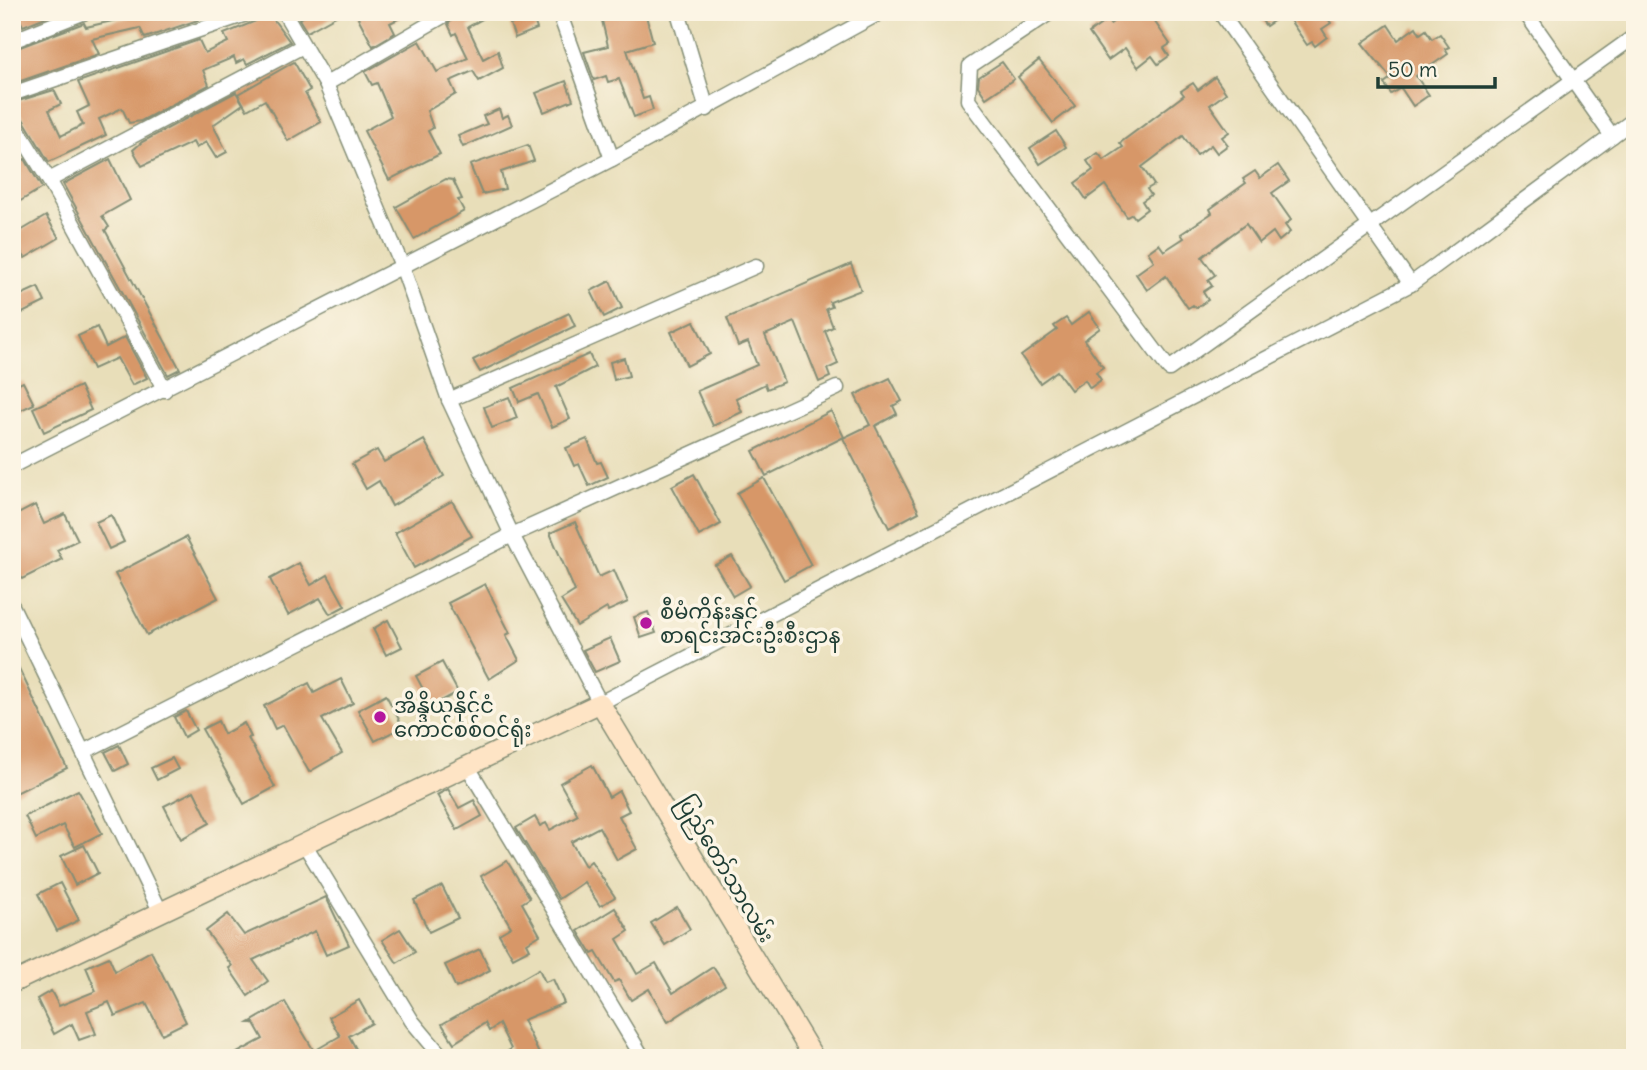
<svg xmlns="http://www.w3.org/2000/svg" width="1647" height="1070" font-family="Delius,'Noto Sans Myanmar',sans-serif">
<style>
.building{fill:#d79768}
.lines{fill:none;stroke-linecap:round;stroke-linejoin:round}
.street-casing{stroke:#848e76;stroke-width:17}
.secondary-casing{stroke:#848e76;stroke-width:22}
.street{stroke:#fff;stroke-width:14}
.secondary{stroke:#fee4c5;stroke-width:19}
.poi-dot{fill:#b5179e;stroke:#fcf5e5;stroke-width:2.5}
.labels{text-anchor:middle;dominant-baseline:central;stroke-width:7;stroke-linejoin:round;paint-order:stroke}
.poi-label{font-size:21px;fill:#1f3d34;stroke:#fcf5e5;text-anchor:start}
.street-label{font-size:21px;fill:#1f3d34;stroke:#fcf5e5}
</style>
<rect width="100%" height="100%" fill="#fcf5e5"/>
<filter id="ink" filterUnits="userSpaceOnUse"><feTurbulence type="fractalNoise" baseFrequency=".0143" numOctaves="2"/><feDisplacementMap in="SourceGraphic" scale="14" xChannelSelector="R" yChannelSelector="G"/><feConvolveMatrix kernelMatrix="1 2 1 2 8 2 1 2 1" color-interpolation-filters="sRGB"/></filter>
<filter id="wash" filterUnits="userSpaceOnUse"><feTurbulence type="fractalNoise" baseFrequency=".00686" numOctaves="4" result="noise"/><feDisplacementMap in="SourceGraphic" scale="28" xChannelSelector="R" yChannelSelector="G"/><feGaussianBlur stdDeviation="1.57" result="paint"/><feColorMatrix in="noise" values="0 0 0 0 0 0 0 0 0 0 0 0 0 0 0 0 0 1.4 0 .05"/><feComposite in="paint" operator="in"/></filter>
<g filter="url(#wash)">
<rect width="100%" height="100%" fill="#e8deb9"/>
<g id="blocks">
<g class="building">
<path d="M16,12H58L23,26Z"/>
<path d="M151,12H194L198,20L145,38L140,28L92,39L99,54L12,84V50L84,23L86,27Z"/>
<path d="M261,12H268L290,42L247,64L244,59L236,63L234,57L203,70L209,85L141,121L129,123L122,108L99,119L106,135L49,162L20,114L12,109V103L54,90L61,104L49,110L61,136L83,125L77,112L89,106L78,82L199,40L205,53L228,42L224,34L256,21Z"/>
<path d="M312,12H343L307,32L299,19Z"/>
<path d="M355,12H412L390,23L395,33L373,46Z"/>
<path d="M460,12H495L468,27L483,59L498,51L503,68L479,81L473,71L450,81L456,94L427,111L433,128L428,131L440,154L389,180L364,131L391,116L377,83L372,85L365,72L420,41L437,72L468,58L456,33L453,35L448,24Z"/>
<path d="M600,12H645L653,42L627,50L643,99L649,97L653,110L634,117L619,79L608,82L606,76L594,80L584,52L608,46Z"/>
<path d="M1127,12H1148L1170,44L1164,48L1169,56L1158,64L1152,56L1138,67L1125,48L1108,60L1089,33L1107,20L1110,24Z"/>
<path d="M1256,12H1323L1331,23L1322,29L1327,37L1315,46L1312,42L1307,45L1285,13L1266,26Z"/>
<path d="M532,15L537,29L515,38L510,24Z"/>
<path d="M1388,25L1398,40L1416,27L1420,34L1426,30L1432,39L1440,34L1449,47L1445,49L1448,54L1416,76L1429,95L1413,106L1401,88L1391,94L1384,83L1391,78L1362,43Z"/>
<path d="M1039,60L1075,106L1053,123L1018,77Z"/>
<path d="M294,62L310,90L305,93L321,122L288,141L265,100L247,110L238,94Z"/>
<path d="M1002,62L1014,79L986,98L978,86L979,77Z"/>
<path d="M1215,77L1226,93L1210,105L1229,132L1222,137L1228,145L1217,153L1211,145L1197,155L1183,136L1142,167L1154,185L1147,189L1151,195L1142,201L1147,209L1135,218L1132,214L1127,217L1105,185L1086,199L1075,183L1093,170L1087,161L1098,153L1104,160L1123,147L1120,143L1184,95L1181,91L1193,83L1198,90Z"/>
<path d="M566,81L573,100L544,112L536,93Z"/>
<path d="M236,92L243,104L213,125L227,152L216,158L206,142L196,148L193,142L142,166L133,150L142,142Z"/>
<path d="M499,109L502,118L508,115L512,125L463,147L458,136L487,124L483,116Z"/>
<path d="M1056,131L1066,147L1040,164L1030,148Z"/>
<path d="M528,145L534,161L501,172L505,189L482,194L470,165Z"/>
<path d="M25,159L42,188L12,206V166Z"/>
<path d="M110,159L130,200L102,216L109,227L105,230L180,369L168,375L63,184Z"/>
<path d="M1278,165L1289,181L1272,193L1291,220L1285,225L1290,232L1279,241L1273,232L1259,243L1246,224L1216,246L1202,257L1215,275L1208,280L1212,286L1203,292L1208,300L1196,308L1193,305L1188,308L1166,276L1147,290L1136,274L1154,261L1148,252L1159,244L1164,251L1184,238L1181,234L1212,213L1210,209L1246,183L1243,179L1255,171L1260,178Z"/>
<path d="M446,179L453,180L462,199L458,200L464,211L414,239L396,207Z"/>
<path d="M46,216L59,238L25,258L12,236Z"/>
<path d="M851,264L861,290L830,302L832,307L826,309L833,327L825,331L838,364L827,369L830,377L819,382L795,322L765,335L784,382L767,389L765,384L736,398L742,412L713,426L697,391L757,365L748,342L738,346L727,318Z"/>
<path d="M610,281L622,308L604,317L591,291Z"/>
<path d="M38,287L45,302L12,318V299Z"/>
<path d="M1089,312L1100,328L1084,340L1103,367L1096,372L1101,380L1090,388L1085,380L1071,390L1057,371L1040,383L1021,356L1057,330L1054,326L1066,318L1071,325Z"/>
<path d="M569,313L575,326L480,372L473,360Z"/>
<path d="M694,321L710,354L687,366L671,332Z"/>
<path d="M97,327L106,347L125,337L147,378L132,385L117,358L93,369L78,336Z"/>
<path d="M589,354L595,367L556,387L570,419L552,427L538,394L519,402L513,388Z"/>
<path d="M624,358L629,376L614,380L610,362Z"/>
<path d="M890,378L902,401L893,406L897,414L875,426L919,512L889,528L843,438L870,425L855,395Z"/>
<path d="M23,382L34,404L12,414V387Z"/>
<path d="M80,386L91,410L44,432L33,408Z"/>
<path d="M509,397L517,418L492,428L484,407Z"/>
<path d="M831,411L844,437L766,476L753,451Z"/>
<path d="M587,439L597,463L601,462L608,477L589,486L579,464L574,466L566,448Z"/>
<path d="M424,440L444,476L392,506L379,481L366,489L352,464L377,450L384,462Z"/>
<path d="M694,474L721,524L699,536L672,486Z"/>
<path d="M764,478L811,565L784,580L737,493Z"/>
<path d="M452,501L472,536L414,568L395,533Z"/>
<path d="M35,505L44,524L65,514L78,540L57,550L62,559L22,579L12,560V517Z"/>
<path d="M111,515L124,542L109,549L96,522Z"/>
<path d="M575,522L599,577L614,570L628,602L608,611L607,608L577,626L561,600L575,591L550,533Z"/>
<path d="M186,537L218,598L147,635L115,574Z"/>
<path d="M732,556L750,586L733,596L715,565Z"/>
<path d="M299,563L311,585L328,575L345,606L330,614L320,598L288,615L270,579Z"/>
<path d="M485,584L510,633L506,635L519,660L489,679L448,603Z"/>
<path d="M648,612L656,633L641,638L634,617Z"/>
<path d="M388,620L402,647L386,655L373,629Z"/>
<path d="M610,638L620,661L595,672L583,650Z"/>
<path d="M12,654L67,768L12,795Z"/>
<path d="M442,662L458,692L432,706L416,676Z"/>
<path d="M341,679L353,703L322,719L342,753L309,772L283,725L275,729L264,706L309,683L314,693Z"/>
<path d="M386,695L403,727L375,741L358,710Z"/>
<path d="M186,711L196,730L184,737L174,717Z"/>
<path d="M218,721L224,734L244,723L251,737L248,738L275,787L244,804L202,729Z"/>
<path d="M119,745L128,764L115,771L105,752Z"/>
<path d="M172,758L178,769L157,780L151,768Z"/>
<path d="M592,765L609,797L619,791L629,811L619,816L637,849L617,860L599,827L571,842L585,866L591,861L615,897L600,906L584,882L559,899L516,828L535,817L540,826L546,823L550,830L578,815L560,783Z"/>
<path d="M448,789L459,808L474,800L482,816L457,830L437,795Z"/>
<path d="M78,790L102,833L75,847L63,825L36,839L25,816Z"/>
<path d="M194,791L210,823L181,839L164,806Z"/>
<path d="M84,845L98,873L75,885L61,856Z"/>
<path d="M507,861L530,898L522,903L540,935L527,943L530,949L513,958L499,934L511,927L481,876Z"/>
<path d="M60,883L79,920L57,931L38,894Z"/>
<path d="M442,886L458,918L429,932L414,900Z"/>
<path d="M326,897L349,945L326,955L315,931L253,960L268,981L248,996L229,968L232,966L206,931L228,914L244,935Z"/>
<path d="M677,907L690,929L665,945L651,923Z"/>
<path d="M615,908L629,931L617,939L637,974L656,963L673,993L713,967L725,985L668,1022L649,989L631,1000L619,980L614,982L596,952L592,954L578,931Z"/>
<path d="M400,929L415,952L397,963L382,940Z"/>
<path d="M480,949L490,970L456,988L445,965Z"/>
<path d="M151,951L186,1022L162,1034L146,1003L115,1016L109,1002L87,1011L96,1034L79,1040L72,1024L54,1034L37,999L51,991L59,1006L96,991L86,967L109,957L115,971Z"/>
<path d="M539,969L545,982L553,979L564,1003L523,1020L541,1058H498L511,1049L499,1024L489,1031L485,1023L454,1043L442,1024Z"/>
<path d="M359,1000L372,1023L349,1036L361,1058H228L263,1039L254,1023H249L285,1002L314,1051L340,1036L329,1017Z"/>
</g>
</g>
</g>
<g filter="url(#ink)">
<use href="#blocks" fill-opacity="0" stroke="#848e76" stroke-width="2"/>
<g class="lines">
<defs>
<g id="street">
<path d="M284,12L326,84L402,266L449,400L512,535L600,703L1411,284L1635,119"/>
<path d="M559,12L612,159"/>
<path d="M678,12L707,109"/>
<path d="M1051,12L970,66L968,100L1169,369L1635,36"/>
<path d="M1220,12L1411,284"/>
<path d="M1525,12L1612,136"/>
<path d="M12,41L85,12"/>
<path d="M326,84L450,12"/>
<path d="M12,94L252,12"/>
<path d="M12,119L21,135"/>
<path d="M12,139L21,135L49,180L165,390"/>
<path d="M49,180L303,46"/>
<path d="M449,400L756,266"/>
<path d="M12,466L612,159L881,12"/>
<path d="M12,606L161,913"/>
<path d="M83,752L512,535L837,388"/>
<path d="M468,767L643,1058"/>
<path d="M305,845L412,1021L443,1058"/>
</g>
<path id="secondary" d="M12,983L600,703L814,1058"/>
</defs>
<use href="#street" class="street-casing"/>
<use href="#secondary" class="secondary-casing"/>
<use href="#street" class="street"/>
<use href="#secondary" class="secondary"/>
</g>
</g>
<g class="poi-dot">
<circle cx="646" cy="623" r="7"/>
<circle cx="380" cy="717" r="7"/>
</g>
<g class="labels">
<g class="poi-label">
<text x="660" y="611">စီမံကိန်းနှင့်<tspan x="660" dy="24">စာရင်းအင်းဦးစီးဌာန</tspan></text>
<text x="394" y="705">အိန္ဒိယနိုင်ငံ<tspan x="394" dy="24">ကောင်စစ်ဝင်ရုံး</tspan></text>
</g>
<g class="street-label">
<text transform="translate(726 869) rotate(59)">ပြည်တော်သာလမ်း</text>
</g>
</g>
<rect width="1647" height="1070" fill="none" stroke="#fcf5e5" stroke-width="42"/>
<path d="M1378 77v10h117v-10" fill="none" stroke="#1f3d34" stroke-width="3.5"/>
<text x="1388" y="77" font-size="21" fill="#1f3d34" stroke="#fcf5e5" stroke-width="5" paint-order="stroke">50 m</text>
</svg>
